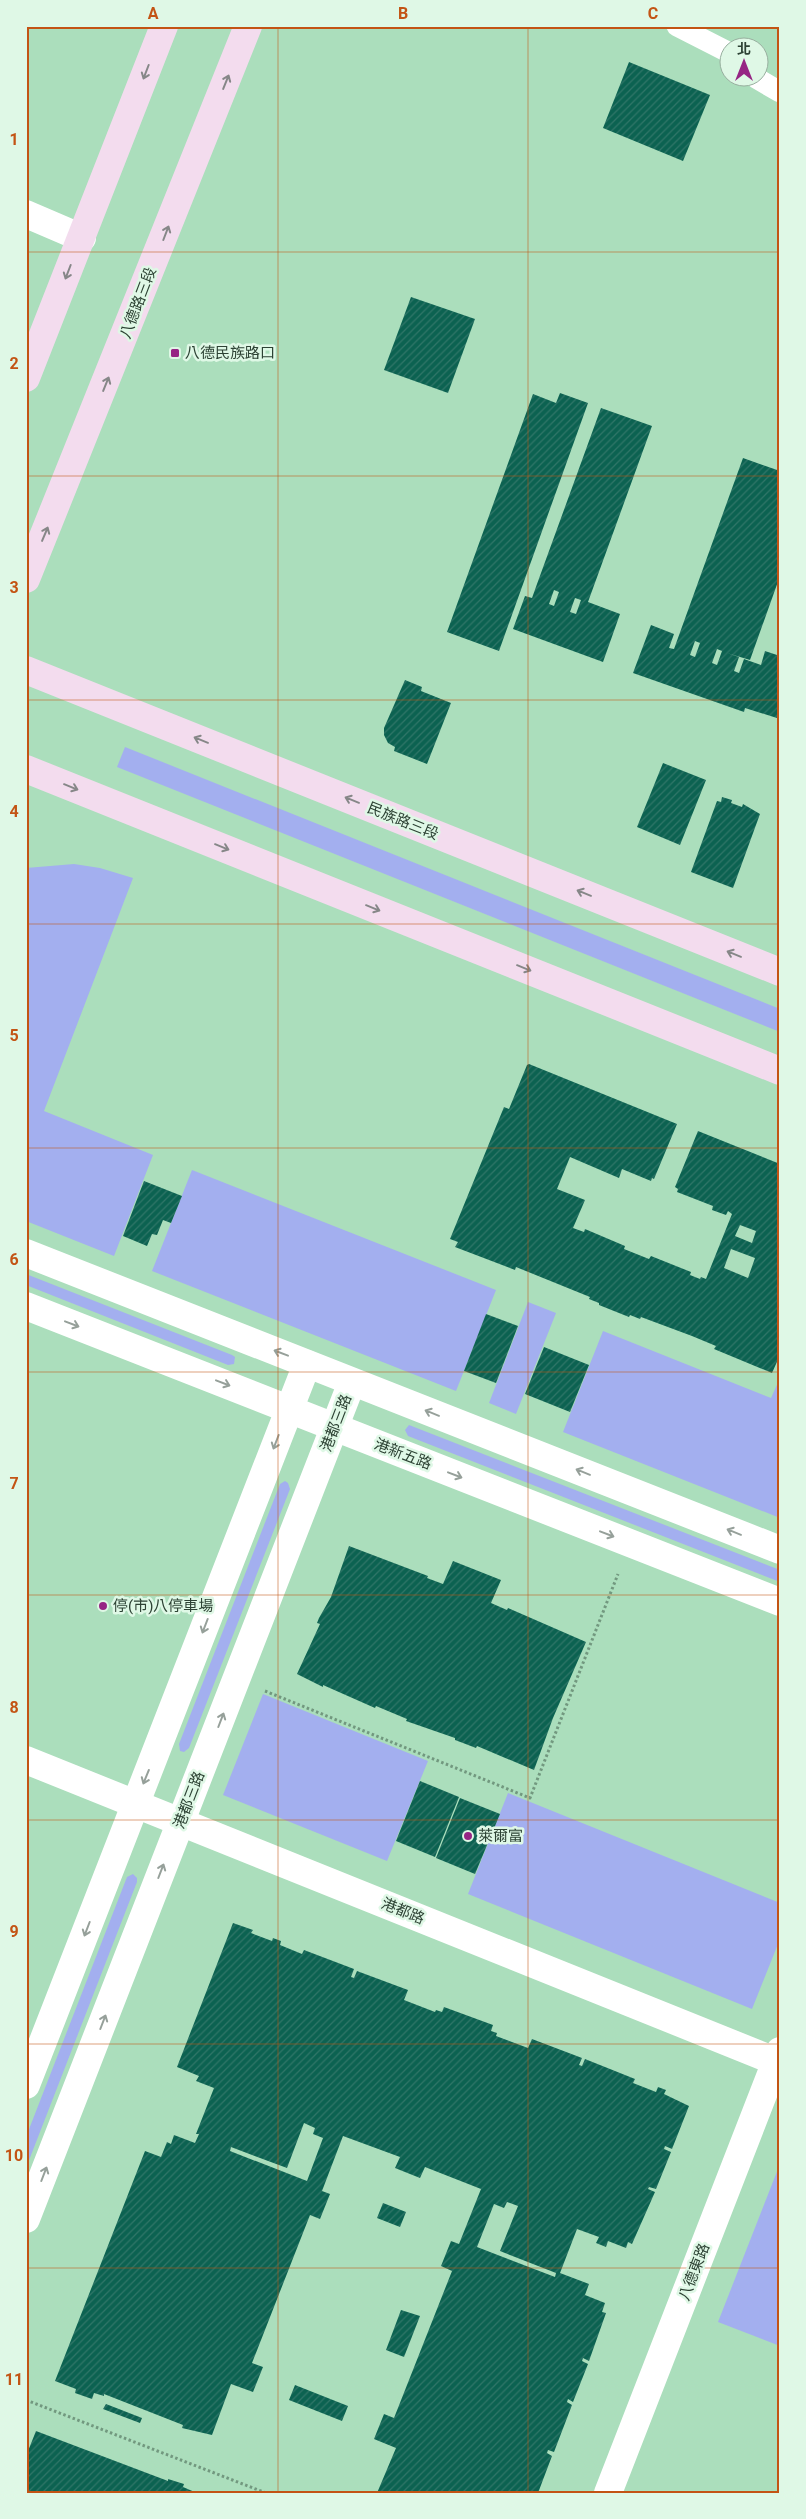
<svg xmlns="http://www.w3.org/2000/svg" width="806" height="2519" font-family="Roboto,'Noto Sans TC',sans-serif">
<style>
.grass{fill:#a3afef}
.building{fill:url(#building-hatch);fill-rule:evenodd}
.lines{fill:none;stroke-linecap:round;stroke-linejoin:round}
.path{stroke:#72987f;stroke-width:3;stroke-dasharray:2.5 2.5;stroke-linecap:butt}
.lane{stroke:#fff;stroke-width:21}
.street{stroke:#fff;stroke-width:28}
.secondary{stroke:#f3dcee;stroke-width:28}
.oneway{stroke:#868788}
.oneway2{stroke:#96a09a}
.grid{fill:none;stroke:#c35414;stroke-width:1;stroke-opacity:0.55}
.poi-dot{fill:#962584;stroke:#dff8e6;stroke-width:2}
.labels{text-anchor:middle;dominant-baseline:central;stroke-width:5;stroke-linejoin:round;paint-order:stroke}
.street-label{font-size:15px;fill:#2d4234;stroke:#dff8e6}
.poi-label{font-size:15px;fill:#2d4234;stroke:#dff8e6;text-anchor:start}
.neatline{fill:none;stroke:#c35414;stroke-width:2}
.grid-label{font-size:16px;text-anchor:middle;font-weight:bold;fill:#c35414}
</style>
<defs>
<pattern id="building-hatch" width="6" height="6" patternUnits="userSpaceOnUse" patternTransform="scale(1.25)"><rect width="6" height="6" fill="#0c6251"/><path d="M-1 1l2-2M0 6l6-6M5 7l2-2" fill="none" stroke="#307668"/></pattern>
</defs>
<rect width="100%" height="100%" fill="#abdebc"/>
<g class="grass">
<path d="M125,747L780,1009V1032L117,767Z"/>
<path d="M74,864L100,868L133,878L44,1111L153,1155L114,1256L26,1221V868Z"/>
<path d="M192,1170L496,1290L456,1391L152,1271Z"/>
<path d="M26,1274L232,1355L235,1357L234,1364L228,1365L26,1285Z"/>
<path d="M528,1302L556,1313L516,1414L489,1403Z"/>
<path d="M603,1331L771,1398L780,1378V1518L563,1432Z"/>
<path d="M409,1425L780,1570V1582L408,1436L405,1430Z"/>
<path d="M285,1481L288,1483L290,1489L189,1748L184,1752L180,1751L179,1744L280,1484Z"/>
<path d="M263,1694L428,1761L387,1861L223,1795Z"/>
<path d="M508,1793L780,1903V1939L752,2009L468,1894Z"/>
<path d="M133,1874L137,1878V1882L26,2168V2137L127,1877Z"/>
<path d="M780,2164V2346L718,2322Z"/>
</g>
<g class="building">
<path d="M629,62L710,95L683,161L603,128Z"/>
<path d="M411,297L475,319L448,393L384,370Z"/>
<path d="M560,393L588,403L499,651L447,632L533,394L556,403Z"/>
<path d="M601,408L652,426L588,602L620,614L603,662L513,629L525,596L532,598L537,584ZM554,590L559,592L554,606L549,604ZM575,598L581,600L576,614L570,612Z"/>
<path d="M743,458L780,471V576L750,660L727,653L739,657L734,671L739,673L744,659L761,665L765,651L780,656V719L745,708L744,712L633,673L651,625L674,634L669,648L674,649ZM695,641L700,643L695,657L690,655ZM717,649L722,651L717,665L712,663Z"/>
<path d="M405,680L422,687L421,691L451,703L427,764L394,751L395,747L388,743L384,735V728Z"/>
<path d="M663,763L706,780L680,845L637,827Z"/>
<path d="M722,797L732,800L731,803L742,807L743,804L760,814L733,888L691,872L717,801L721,802Z"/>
<path d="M529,1064L677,1124L654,1179L652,1178L651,1181L622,1169L619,1178L570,1157L557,1189L585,1200L573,1228L584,1232L585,1229L625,1246L624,1249L649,1259L651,1256L691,1272L690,1275L700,1279L701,1277L706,1279L732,1214L728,1211L726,1215L712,1210L713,1206L677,1192L678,1189L675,1187L698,1131L780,1164V1355L772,1373L714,1349L716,1346L692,1336L641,1317L640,1319L630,1315L629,1317L599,1305V1303L589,1299L590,1297L516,1267L515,1270L455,1247L458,1242L450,1239L504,1107L509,1109L527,1065ZM740,1225L756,1231L752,1243L735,1236ZM731,1249L755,1258L748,1278L724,1268Z"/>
<path d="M144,1181L182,1196L171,1223L163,1220L157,1235L152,1234L147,1246L123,1236Z"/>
<path d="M486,1314L518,1326L496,1383L464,1371Z"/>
<path d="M544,1347L589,1365L570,1412L525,1394Z"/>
<path d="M349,1546L428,1576L427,1578L443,1584L453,1561L501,1580L491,1603L507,1610L508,1608L586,1642L553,1718L534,1770L477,1746L476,1748L463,1743L455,1740V1738L406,1721L407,1719L376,1706L375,1708L323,1685V1687L297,1674L320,1624L317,1623L319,1618L331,1597Z"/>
<path d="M420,1781L459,1797L435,1857L396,1841Z"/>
<path d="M460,1798L500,1814L475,1874L436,1858Z"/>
<path d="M233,1923L253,1930L251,1933L272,1941L273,1938L281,1941L280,1945L302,1954L304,1950L354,1969L351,1977L354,1978L357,1971L408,1990L404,2000L435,2012L436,2010L442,2012L444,2007L493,2025L491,2031L497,2033L496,2036L528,2048L532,2039L582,2058L579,2065L582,2066L585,2059L635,2079L633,2083L656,2092L658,2087L666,2090L664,2094L689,2106L672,2149L665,2146L664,2149L671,2152L656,2189L649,2187L648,2189L655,2192L632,2244L628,2242L626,2248L608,2241L606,2247L596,2243L599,2237L577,2229L560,2273L589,2284L585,2295L605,2303L602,2312L606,2313L589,2361L583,2358L582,2361L588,2364L573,2402L568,2399L567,2402L572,2405L554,2452L548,2450L547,2453L552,2456L538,2493H377L396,2448L374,2439L384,2414L394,2418L452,2271L441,2266L451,2241L459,2244L481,2189L425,2167L420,2178L395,2168L400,2157L343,2136L322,2191L330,2194L320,2219L310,2215L252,2363L263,2367L253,2392L231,2384L212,2435L182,2428L183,2425L104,2394V2396L94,2393L92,2399L75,2393L76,2389L55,2381L145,2151L161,2157L167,2142L171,2144L174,2135L195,2143L199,2134H196L214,2088L196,2081L199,2076L177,2067ZM304,2123L315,2128L313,2134L323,2138L307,2181L230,2151L231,2147L287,2168ZM507,2202L518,2206L500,2251L556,2273L555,2277L477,2247L494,2204L504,2208Z"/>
<path d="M383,2203L406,2212L400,2227L377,2218Z"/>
<path d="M401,2310L420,2316L404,2357L386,2350Z"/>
<path d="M295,2385L348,2406L342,2421L289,2400Z"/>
<path d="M106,2404L142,2418L140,2423L103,2409Z"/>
<path d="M36,2431L168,2481V2479L184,2484L183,2487L197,2493H26V2456Z"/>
</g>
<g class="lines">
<g class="path">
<path d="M265,1691L530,1798L618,1574"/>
<path d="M26,2400L266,2493"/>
</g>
<g class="lane">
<path d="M677,26L728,52"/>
<path d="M756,78L780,92"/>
</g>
<g class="street">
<path d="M26,214L82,238"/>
<path d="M26,1253L780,1550"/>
<path d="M26,1306L780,1602"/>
<path d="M26,1760L780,2063"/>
<path d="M26,2085L307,1364"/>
<path d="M26,2219L352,1382"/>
<path d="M608,2493L780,2051"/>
</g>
<g class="secondary">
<path d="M26,378L164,26"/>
<path d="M26,579L248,26"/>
<path d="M26,670L780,972"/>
<path d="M26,769L780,1071"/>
</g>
</g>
<defs><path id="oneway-shaft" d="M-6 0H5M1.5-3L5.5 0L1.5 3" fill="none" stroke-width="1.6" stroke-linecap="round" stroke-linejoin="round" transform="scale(1.25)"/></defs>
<g class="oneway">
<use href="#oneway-shaft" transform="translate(146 72) rotate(111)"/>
<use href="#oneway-shaft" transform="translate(226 82) rotate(-68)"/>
<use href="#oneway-shaft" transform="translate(166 233) rotate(-69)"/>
<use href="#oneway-shaft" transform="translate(68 272) rotate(111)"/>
<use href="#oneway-shaft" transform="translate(106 384) rotate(-68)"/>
<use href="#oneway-shaft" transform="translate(45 534) rotate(-67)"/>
<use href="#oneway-shaft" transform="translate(201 740) rotate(-158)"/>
<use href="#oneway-shaft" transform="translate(71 787) rotate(22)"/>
<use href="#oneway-shaft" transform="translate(352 800) rotate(-158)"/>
<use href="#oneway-shaft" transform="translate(222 847) rotate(22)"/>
<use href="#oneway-shaft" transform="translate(584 893) rotate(-158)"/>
<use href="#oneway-shaft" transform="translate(373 908) rotate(22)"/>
<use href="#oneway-shaft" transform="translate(734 954) rotate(-158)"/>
<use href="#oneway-shaft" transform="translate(524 968) rotate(22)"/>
</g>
<g class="oneway2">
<use href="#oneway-shaft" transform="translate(72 1324) rotate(21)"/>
<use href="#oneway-shaft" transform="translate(281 1353) rotate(-159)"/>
<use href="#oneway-shaft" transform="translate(223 1383) rotate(21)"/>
<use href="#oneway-shaft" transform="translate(432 1413) rotate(-158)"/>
<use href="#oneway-shaft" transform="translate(276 1442) rotate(111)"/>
<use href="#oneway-shaft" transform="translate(583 1472) rotate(-158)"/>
<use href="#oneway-shaft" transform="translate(455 1475) rotate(21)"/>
<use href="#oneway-shaft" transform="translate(734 1532) rotate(-158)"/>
<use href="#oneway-shaft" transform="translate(607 1534) rotate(21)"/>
<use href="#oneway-shaft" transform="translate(205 1626) rotate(111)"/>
<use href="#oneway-shaft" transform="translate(221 1720) rotate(-69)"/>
<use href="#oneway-shaft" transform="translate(146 1777) rotate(112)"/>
<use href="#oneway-shaft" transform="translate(161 1871) rotate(-69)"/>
<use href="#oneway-shaft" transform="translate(87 1929) rotate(111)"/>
<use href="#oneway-shaft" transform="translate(103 2022) rotate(-69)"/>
<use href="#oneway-shaft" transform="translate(44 2174) rotate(-69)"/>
</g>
<path class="grid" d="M278,26V2493M528,26V2493M26,252H780M26,476H780M26,700H780M26,924H780M26,1148H780M26,1372H780M26,1595H780M26,1820H780M26,2044H780M26,2268H780"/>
<g class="poi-dot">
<rect x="170" y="348" width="10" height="10" rx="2.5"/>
<circle cx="103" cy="1606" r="5"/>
<circle cx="468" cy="1836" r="5"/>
</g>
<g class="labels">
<g class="street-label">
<text transform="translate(138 303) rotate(-69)">八德路三段</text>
<text transform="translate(403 821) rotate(22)">民族路三段</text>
<text transform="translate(336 1423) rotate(-69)">港都三路</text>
<text transform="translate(403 1454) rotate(21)">港新五路</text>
<text transform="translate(189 1800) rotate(-69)">港都三路</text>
<text transform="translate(403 1911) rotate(22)">港都路</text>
<text transform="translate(694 2272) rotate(-69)">八德東路</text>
</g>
<g class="poi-label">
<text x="185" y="353">八德民族路口</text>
<text x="113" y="1606">停(市)八停車場</text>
<text x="478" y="1836">萊爾富</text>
</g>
</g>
<rect width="806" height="2519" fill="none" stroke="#dff8e6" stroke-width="55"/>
<g transform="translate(744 62)"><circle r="24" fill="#dff8e6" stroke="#98af9f"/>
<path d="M0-4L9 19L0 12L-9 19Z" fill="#962584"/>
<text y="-8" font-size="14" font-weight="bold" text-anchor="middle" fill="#2d4234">北</text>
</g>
<rect x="28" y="28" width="750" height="2464" class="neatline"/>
<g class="grid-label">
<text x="153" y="19">A</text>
<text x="403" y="19">B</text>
<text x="653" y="19">C</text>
<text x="14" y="145">1</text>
<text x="14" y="369">2</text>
<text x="14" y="593">3</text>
<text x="14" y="817">4</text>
<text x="14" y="1041">5</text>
<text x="14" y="1265">6</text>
<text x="14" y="1489">7</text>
<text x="14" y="1713">8</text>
<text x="14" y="1937">9</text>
<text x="14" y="2161">10</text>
<text x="14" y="2385">11</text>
</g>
</svg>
